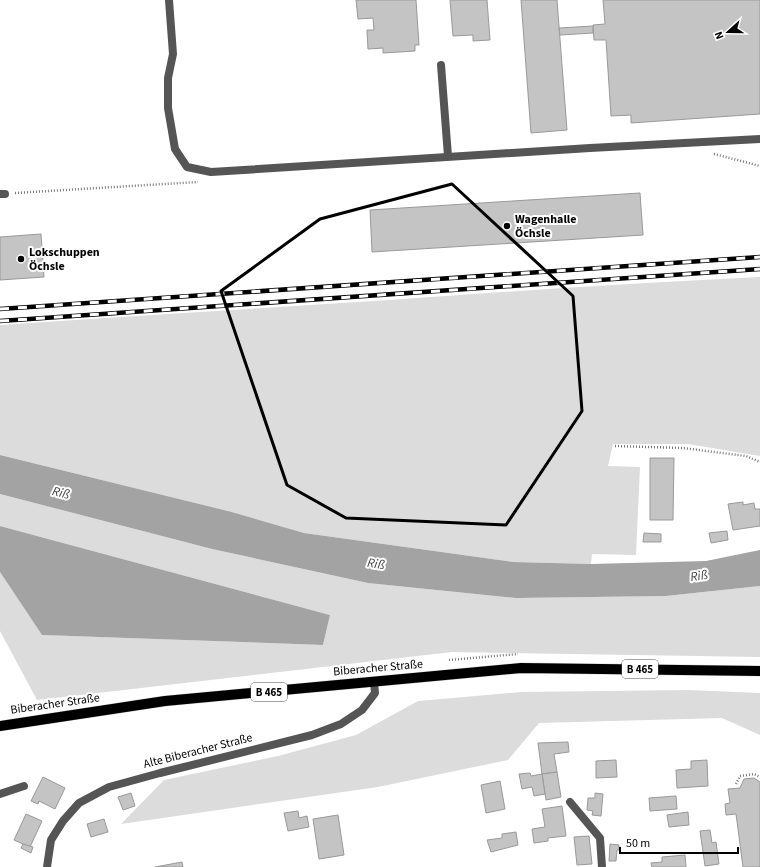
<svg xmlns="http://www.w3.org/2000/svg" width="760" height="867" font-family="'Source Sans 3',sans-serif">
<style>
.green{fill:#dcdcdc}
.water{fill:#a3a3a3}
.building{fill:#c4c4c4;stroke:#999}
.lines{fill:none;stroke-linecap:round;stroke-linejoin:round}
.primary-casing{stroke:#dbdbdb;stroke-width:11}
.path{stroke:#777;stroke-width:2.5;stroke-dasharray:1 2;stroke-linecap:butt}
.service{stroke:#555;stroke-width:8}
.minor{stroke:#555;stroke-width:8}
.primary{stroke:#000;stroke-width:10}
.rail-casing{stroke:#000;stroke-width:4.5}
.rail{stroke:#fff;stroke-width:3;stroke-dasharray:9;stroke-linecap:butt}
.marked{fill:none;stroke:#000;stroke-width:3;stroke-linejoin:round}
.poi-dot{fill:#000;stroke:#fff;stroke-width:1.5}
.labels{text-anchor:middle;dominant-baseline:central;stroke-width:4;stroke-linejoin:round;paint-order:stroke}
.shield{fill:#fff;stroke:#4c4c4c;stroke-width:1}
.shield-label{font-size:11px;font-weight:bold;fill:#000}
.poi-label{font-size:12px;font-weight:bold;fill:#000;stroke:#fff;text-anchor:start}
.street-label{font-size:12px;fill:#000;stroke:#fff}
.water-label{font-size:13px;font-style:italic;fill:#444;stroke:#fff}
</style>
<rect width="100%" height="100%" fill="#fff"/>
<g class="green">
<path d="M760,277V456L688,444H613L608,466L640,467L636,555L592,554L591,564L513,562L304,533L232,512L0,455V325C125,316 250,309 374,301C503,292 631,283 760,277Z"/>
<path d="M0,494L212,549L368,583L516,598L666,596L760,586V657L452,652L37,700L0,631V572L42,635L323,645L330,615L0,526Z"/>
<path d="M688,690L760,693V735L722,718L539,723L508,760L378,787L121,824L164,780L278,756L356,735L418,701L522,692Z"/>
</g>
<g class="water">
<path d="M0,455L232,512L304,533L513,562L591,564L706,561L760,550V586L666,596L516,598L368,583L212,549L0,494Z"/>
<path d="M0,526L330,615L323,645L42,635L0,572Z"/>
</g>
<g class="building">
<path d="M356,0H416L419,45H415V51L383,53V48L368,49L367,30H374L373,18L358,19Z"/>
<path d="M450,0H487L490,40L473,41V35L453,36Z"/>
<path d="M521,0H557L567,130L531,133Z"/>
<path d="M603,0H760V114L631,123V115L611,116L606,40H594L593,25L605,24Z"/>
<path d="M593,26V33L560,35L559,28Z"/>
<path d="M640,193L643,235L372,252L370,210Z"/>
<path d="M41,234L44,277L0,280V237Z"/>
<path d="M650,458H674L673,520H650Z"/>
<path d="M743,502V505L754,503L755,509H760V526L733,530L728,504Z"/>
<path d="M727,531L728,540L711,543L709,533Z"/>
<path d="M644,533L661,534V542H643Z"/>
<path d="M568,742L569,752L554,754L557,772L542,774L538,743Z"/>
<path d="M616,760L617,777L596,778V761Z"/>
<path d="M707,760L708,786L677,788L676,770L691,769V761Z"/>
<path d="M557,772L561,797L546,800L542,774Z"/>
<path d="M530,773L531,776L542,774L545,794L534,796L532,787L522,789L519,774Z"/>
<path d="M43,777L65,788L55,809L39,801L38,804L31,801Z"/>
<path d="M754,778L760,782V867H743L736,814L726,815L725,804L730,803L728,789L740,788L744,779Z"/>
<path d="M500,781L505,809L486,813L481,785Z"/>
<path d="M131,793L135,806L123,810L118,797Z"/>
<path d="M595,793L603,794L601,816L592,815L593,811L587,810L588,798H595Z"/>
<path d="M676,796L677,809L650,811L649,798Z"/>
<path d="M562,806L566,836L548,838V841L534,843L532,829L545,827L542,809Z"/>
<path d="M298,811L299,818L307,816L309,827L288,831L284,813Z"/>
<path d="M688,812L689,825L669,827L667,815Z"/>
<path d="M26,814L42,821L30,847L14,840Z"/>
<path d="M338,815L344,855L319,859L313,819Z"/>
<path d="M104,819L108,832L91,837L87,824Z"/>
<path d="M710,830L712,843L716,842L719,864L705,866L700,831Z"/>
<path d="M516,832L518,845L491,852L487,840L502,838V834Z"/>
<path d="M589,836L592,864L577,865L574,837Z"/>
<path d="M23,844L33,847L31,853L21,848Z"/>
<path d="M610,844L619,845V850H617L616,861H609Z"/>
<path d="M685,855L686,867H652L651,863L662,862V857Z"/>
<path d="M182,862L183,867H155Z"/>
</g>
<g class="lines">
<defs>
<path id="primary" d="M0,726L165,701L521,668L760,671"/>
</defs>
<use href="#primary" class="primary-casing"/>
<g class="path">
<path d="M714,154L760,166"/>
<path d="M15,193L198,182"/>
<path d="M615,446L683,448L746,456L760,462"/>
<path d="M449,660L518,654"/>
<path d="M736,784L740,776L754,774L760,777"/>
</g>
<g class="service">
<path d="M169,0L173,54L168,78V108L175,149L187,167L211,172L590,148L760,139"/>
<path d="M441,65L448,156"/>
<path d="M0,194H5"/>
<path d="M0,794L24,786"/>
<path d="M570,802L600,838L602,867"/>
</g>
<path class="minor" d="M47,867L51,840L63,821L79,803L109,787L160,773L312,735L341,724L362,710L375,693L374,682"/>
<use href="#primary" class="primary"/>
<defs>
<g id="rail">
<path d="M0,309L760,257"/>
<path d="M0,321L760,269"/>
</g>
</defs>
<use href="#rail" class="rail-casing"/>
<use href="#rail" class="rail"/>
</g>
<path class="marked" d="M452,184L573,296L582,411L506,525L346,518L287,485L221,291L320,219Z"/>
<g class="poi-dot">
<circle cx="507" cy="226" r="4"/>
<circle cx="21" cy="259" r="4"/>
</g>
<g class="labels">
<g class="shield">
<rect x="622" y="660" width="36" height="18" rx="3"/>
<rect x="251" y="683" width="36" height="18" rx="3"/>
</g>
<g class="shield-label">
<text x="640" y="669">B 465</text>
<text x="269" y="692">B 465</text>
</g>
<g class="poi-label">
<text x="515" y="219">Wagenhalle<tspan x="515" dy="14">Öchsle</tspan></text>
<text x="29" y="252">Lokschuppen<tspan x="29" dy="14">Öchsle</tspan></text>
</g>
<g class="street-label">
<text transform="translate(378 668) rotate(-5)">Biberacher Straße</text>
<text transform="translate(55 704) rotate(-8)">Biberacher Straße</text>
<text transform="translate(198 751) rotate(-14)">Alte Biberacher Straße</text>
</g>
<g class="water-label">
<text transform="translate(61 493) rotate(14)">Riß</text>
<text transform="translate(376 564) rotate(9)">Riß</text>
<text transform="translate(699 576) rotate(-9)">Riß</text>
</g>
</g>
<g transform="translate(728 32) rotate(249)" stroke="#ffffff" stroke-width="3" paint-order="stroke">
<path d="M0-3L7 15L0 10L-7 15Z" fill="#000000"/>
<text y="-6" font-size="11" font-weight="bold" text-anchor="middle" fill="#000000">N</text>
</g>
<path d="M620 847v6h118v-6" fill="none" stroke="#000000" stroke-width="2"/>
<text x="626" y="847" font-size="12" fill="#000000" stroke="#ffffff" stroke-width="3" paint-order="stroke">50 m</text>
</svg>
